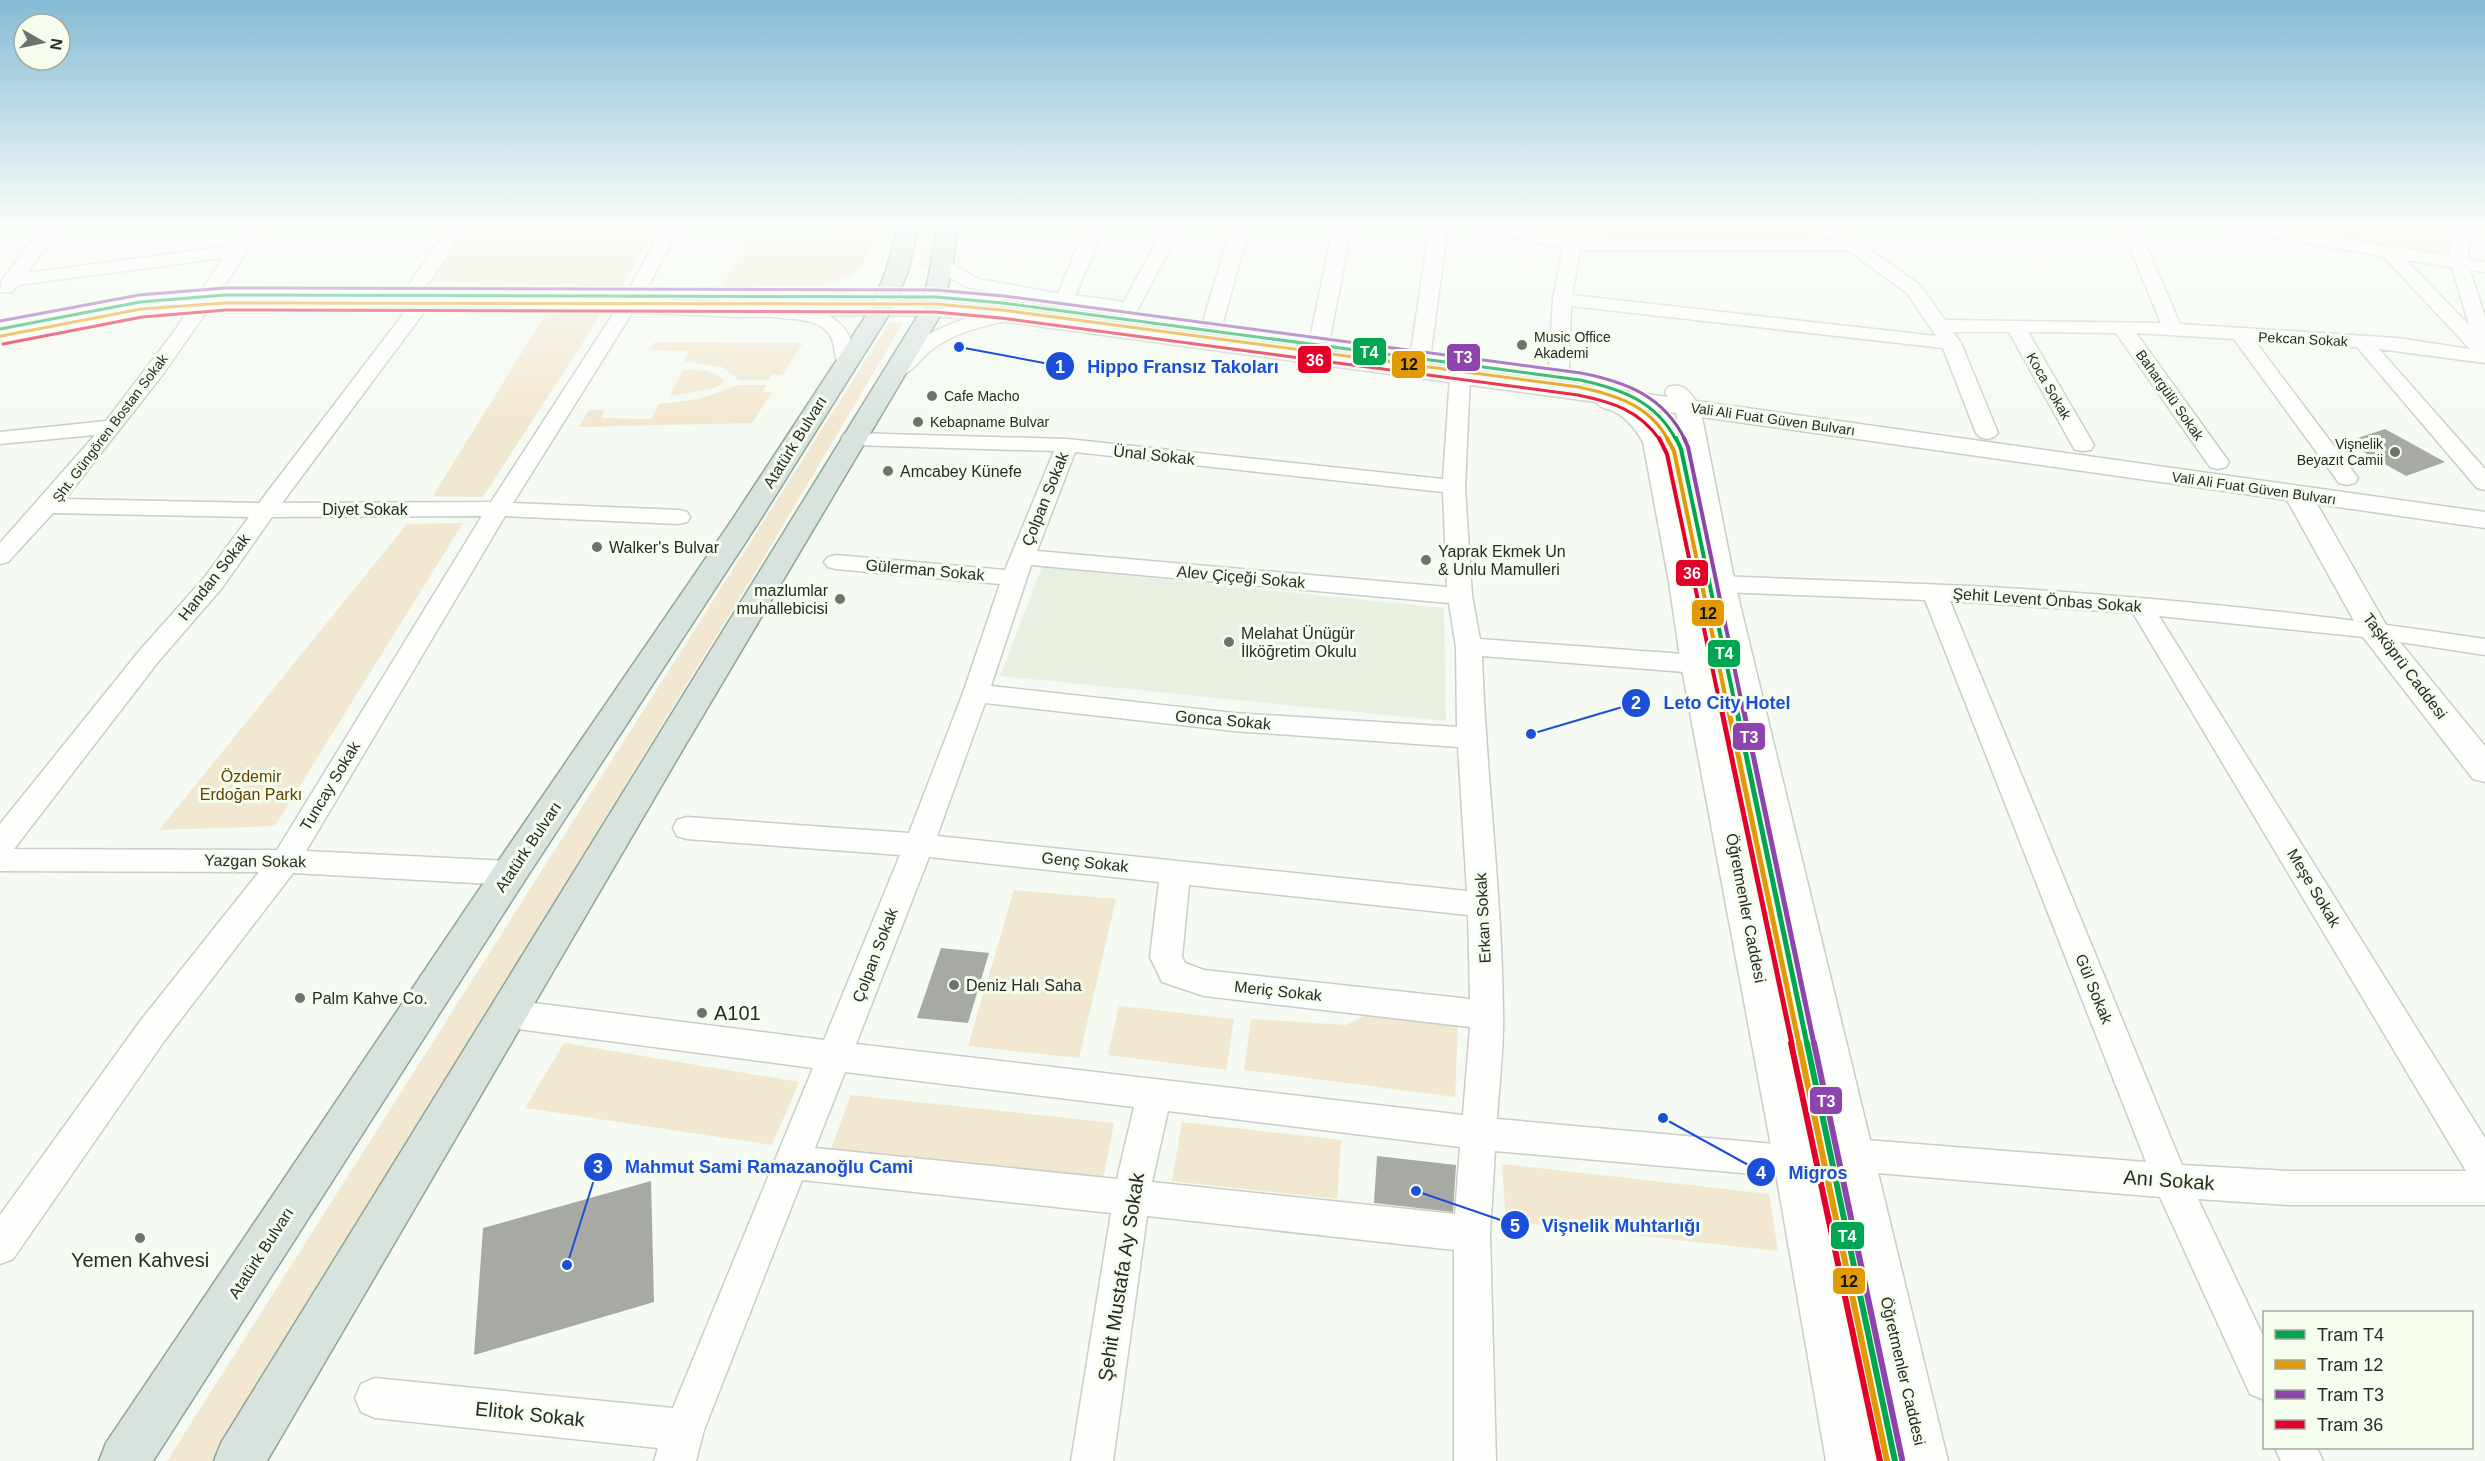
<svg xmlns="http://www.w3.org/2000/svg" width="2485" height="1461" font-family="Arial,sans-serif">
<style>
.built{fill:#e8f0e1}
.green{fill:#f2e7d0}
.building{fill:#a7aaa3}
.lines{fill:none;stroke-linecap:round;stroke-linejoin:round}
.minor-casing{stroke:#cacdc8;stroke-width:3}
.secondary-casing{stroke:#cacdc8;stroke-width:3}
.primary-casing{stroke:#8fa598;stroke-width:3}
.minor{fill:#fefefd;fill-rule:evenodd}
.secondary{fill:#fefefd;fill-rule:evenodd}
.primary{fill:#d8e3de;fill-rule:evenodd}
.tram-1-far3-casing{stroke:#f5fdee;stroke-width:6}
.tram-1-far2-casing{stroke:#f5fdee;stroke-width:8}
.tram-1-far1-casing{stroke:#f5fdee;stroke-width:10}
.tram-1-casing{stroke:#f5fdee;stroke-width:10}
.tram-2-far3-casing{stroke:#f5fdee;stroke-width:6}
.tram-2-far2-casing{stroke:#f5fdee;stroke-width:8}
.tram-2-far1-casing{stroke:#f5fdee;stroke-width:10}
.tram-2-casing{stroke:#f5fdee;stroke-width:10}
.tram-3-far3-casing{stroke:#f5fdee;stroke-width:6}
.tram-3-far2-casing{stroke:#f5fdee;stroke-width:8}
.tram-3-far1-casing{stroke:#f5fdee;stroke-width:10}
.tram-3-casing{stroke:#f5fdee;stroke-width:10}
.tram-4-far3-casing{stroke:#f5fdee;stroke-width:6}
.tram-4-far2-casing{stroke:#f5fdee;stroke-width:8}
.tram-4-far1-casing{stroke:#f5fdee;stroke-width:10}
.tram-4-casing{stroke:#f5fdee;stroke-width:10}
.tram-1-far3{stroke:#00a651;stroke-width:3}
.tram-1-far2{stroke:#00a651;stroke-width:4}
.tram-1-far1{stroke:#00a651;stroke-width:5}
.tram-1{stroke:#00a651;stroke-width:6}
.tram-2-far3{stroke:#e29a04;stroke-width:3}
.tram-2-far2{stroke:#e29a04;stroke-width:4}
.tram-2-far1{stroke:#e29a04;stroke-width:5}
.tram-2{stroke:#e29a04;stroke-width:6}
.tram-3-far3{stroke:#8e44ad;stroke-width:3}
.tram-3-far2{stroke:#8e44ad;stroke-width:4}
.tram-3-far1{stroke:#8e44ad;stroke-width:5}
.tram-3{stroke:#8e44ad;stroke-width:6}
.tram-4-far3{stroke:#e4002b;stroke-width:3}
.tram-4-far2{stroke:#e4002b;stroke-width:4}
.tram-4-far1{stroke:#e4002b;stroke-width:5}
.tram-4{stroke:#e4002b;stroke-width:6}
.poi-dot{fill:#70736d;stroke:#f5fdee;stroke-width:2}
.labels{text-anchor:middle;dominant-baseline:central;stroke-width:6;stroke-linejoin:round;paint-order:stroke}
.far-poi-label{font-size:14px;fill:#282b26;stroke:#f5fdee;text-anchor:start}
.far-street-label{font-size:14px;fill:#282b26;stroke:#f5fdee}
.street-label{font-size:16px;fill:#282b26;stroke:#f5fdee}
.poi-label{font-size:16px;fill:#282b26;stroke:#f5fdee;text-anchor:start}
.park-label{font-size:16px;fill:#644200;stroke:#f5fdee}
.near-poi-label{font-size:20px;fill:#282b26;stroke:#f5fdee;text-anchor:start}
.near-street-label{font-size:20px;fill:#282b26;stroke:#f5fdee}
.leader{fill:none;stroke:#1d4ed8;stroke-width:2}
.callout-dot{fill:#1d4ed8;stroke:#f5fdee;stroke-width:2}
.mark-label{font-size:18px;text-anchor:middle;font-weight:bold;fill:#fff}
.callout-label{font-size:18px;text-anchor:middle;font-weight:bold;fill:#1d4ed8;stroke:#f5fdee;stroke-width:6;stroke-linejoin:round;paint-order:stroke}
.line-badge{stroke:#f5fdee;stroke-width:2}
.badge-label{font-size:16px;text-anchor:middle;font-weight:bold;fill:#fff}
.pale-badge-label{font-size:16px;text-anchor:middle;font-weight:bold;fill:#111}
</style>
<rect width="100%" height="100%" fill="#f5faf2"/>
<path class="built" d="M1042,567L1444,608L1446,721L1000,676Z"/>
<g class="green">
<path d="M468,224H657L622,288L429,281Z"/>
<path d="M846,224H874C872,237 871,253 863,264C840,297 758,288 721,288L749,240L840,238Z"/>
<path d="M927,224H938L927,269H919Z"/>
<path d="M1507,224H1784L1806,225L1812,236L1801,240L1569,236Z"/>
<path d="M2254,224H2386L2446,237L2450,254Z"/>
<path d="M601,314L483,497L433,496L545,315Z"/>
<path d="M890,322L903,323L753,576L212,1461H167Z"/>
<path d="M655,342L803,343L782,375H772L769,380H739L722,367L684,361L689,351L649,350Z"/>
<path d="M683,370C697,370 717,368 724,382L712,389L670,396Z"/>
<path d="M738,385H766L763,392H772L752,423L579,427L589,410H605L601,418L651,419L659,404L699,399Z"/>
<path d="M463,523L275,826L159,830L407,524Z"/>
<path d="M1014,890L1116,899L1079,1058L968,1046Z"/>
<path d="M1119,1006L1234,1019L1226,1070L1108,1055Z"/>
<path d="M1370,1013L1458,1024L1455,1097L1244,1070L1251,1019L1346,1025Z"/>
<path d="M564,1043L799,1082L772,1145L525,1108Z"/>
<path d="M851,1095L1114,1123L1103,1180L830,1151Z"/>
<path d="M1182,1122L1341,1140L1337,1199L1172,1181Z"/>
<path d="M1502,1164L1769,1194L1778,1251L1506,1221Z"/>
</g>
<g class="building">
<path d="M2385,429L2445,462L2406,476L2346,442Z"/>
<path d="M941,948L989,953L968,1023L917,1018Z"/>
<path d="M1377,1156L1456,1165L1453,1212L1374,1203Z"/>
<path d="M651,1181L654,1302L474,1355L483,1228Z"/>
</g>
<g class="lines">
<defs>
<g id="minor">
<path d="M45,224H62L27,273L230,246L247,224H264L219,294L163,374L65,499L259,503L414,300H428L430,304L282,503L491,502L619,305L621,301H635L637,305L513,503L679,510L687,512L690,517L687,522L679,524L505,516L306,851L510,861L521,865L525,873L521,881L510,885L293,873L165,1040L13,1259L0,1264V1215L141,1020L259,872L0,871V824L140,650L204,578L249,517L53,513L8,562L0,564V543L95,435L0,444V432L106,421L173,333L223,258L18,285L12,292H0L2,280ZM482,516L277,850L14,849L158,662L222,588L272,517Z"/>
<path d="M451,224H468L419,297H405L403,293Z"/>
<path d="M664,224H681L643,297H629L627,293Z"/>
<path d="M1087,224H1105L1074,299L1072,303H1058L1056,299Z"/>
<path d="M1166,224H1183L1138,309L1136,313H1122L1120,309Z"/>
<path d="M1232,224H1250L1223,322L1220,326H1206L1203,322Z"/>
<path d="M1334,224H1352L1330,338L1327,342H1313L1310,338Z"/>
<path d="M1430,224H1448L1431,351L1428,355H1414L1411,351Z"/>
<path d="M1469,224H1498L1572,240H1833L1813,224H1833L1920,285L1945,320L2161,323L2120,224H2137L2180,324L2397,338L2470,349L2383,256L2222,229L2216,228L2213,224H2249L2450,256L2453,224H2470L2468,259L2485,262V272L2470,270L2485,317V363L2379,349L2485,469V490L2477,488L2357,347L2255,341L2358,478L2355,483L2347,485L2339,483L2234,339L2136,333L2229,462L2226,467L2218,469L2210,467L2116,333L2028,332L2094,445L2091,450L2083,451L2075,450L2072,445L2009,332H1953L1961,343L1998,433L1994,437L1987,439L1980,437L1976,433L1943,348L1571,306L1569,368L1566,372H1552L1549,368L1553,299L1563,248L1471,228ZM1580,250H1848L1907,293L1936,336L1572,295ZM2406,260L2452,267L2469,325Z"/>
<path d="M942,243L948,244L954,265L978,279L1040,290L1047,292L1049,296L1047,300L1040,302L967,287L939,272L933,248L936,244Z"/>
<path d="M776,306C817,308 850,313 856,360L853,364H839C833,356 836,346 831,337C819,315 789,321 769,316L767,312L769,308Z"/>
<path d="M1006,309L1013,311L1015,315L1013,319C982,327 956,331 930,351C918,361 907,381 889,376L886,372C914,332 961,318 1006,309Z"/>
<path d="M1460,370L1467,372L1470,376L1465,487L1472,596L1480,639L1697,655L1706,658L1710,664L1706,670L1697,673L1482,656C1486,776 1502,894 1503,1013C1504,1048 1499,1084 1497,1119L1796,1146L1809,1150L1814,1162L1809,1174L1796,1178L1495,1151L1490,1234L1496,1461H1454V1250L1147,1216L1113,1461H1071L1111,1213L802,1180L704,1430L696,1461H654L658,1448L375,1418L361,1412L355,1398L361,1384L375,1378L673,1408L813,1068L510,1028L498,1024L494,1014L498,1004L510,1000L824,1040L900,855L687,839L677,836L673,828L677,820L687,817L909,833L963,693L1000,584L836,569L828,567L824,562L828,557L836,555L1005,570L1054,451L852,445L844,444L841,439L844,434L852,433L1067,439L1443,479L1450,376L1453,372ZM1075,452L1443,492L1447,587L1037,551ZM1031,565L1449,603L1456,647L1457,727L1234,713L991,686ZM985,703L1234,731L1458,747L1467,891L937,836ZM929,857L1159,882L1150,957L1162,982L1204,996L1470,1027L1463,1115L856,1044ZM1189,885L1468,915L1470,999L1204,970L1185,963L1182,957ZM845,1072L1134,1107L1117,1179L815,1148ZM1168,1111L1460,1147L1455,1214L1152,1182Z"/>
<path d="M1720,576C1803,580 1887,582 1970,586C2142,595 2314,613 2485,639V655L2374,638L2159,616L2485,1138V1205H2289L2198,1199L2264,1338V1400L2250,1394L2160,1197L1853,1171L1841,1167L1835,1155L1841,1143L1853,1139L2146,1162L1925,600L1720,592L1711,589L1708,584L1711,579ZM1950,601L2133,613L2466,1171H2289L2182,1165Z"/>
<path d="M2275,1448H2317L2323,1461H2281Z"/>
</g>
<g id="secondary">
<path d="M1013,287L1119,301L1127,303L1130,308L1127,313L1119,315L1005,299L1002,294L1005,289Z"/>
<path d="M203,298H628L736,303L882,301L933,302L1006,308L1668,397L1665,392L1668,387C1683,383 1687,389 1696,401L2485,512V528L2317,504L2386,625L2485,746V782L2473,779L2363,637L2287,500L1702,417L1735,584L1948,1461H1898L1705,584L1676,413L1643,409L1651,414L1669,442L1699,582L1713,664L1818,1162L1876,1461H1826L1774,1162L1681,664L1669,582L1643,442C1635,428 1627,418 1613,411C1606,408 1601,409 1596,402L1006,322L933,316L882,315L736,317L628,312H203L149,317L0,344V330L149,303Z"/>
</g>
<g id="primary">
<path d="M899,224H919L908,271L893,308L760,520L523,883L153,1461H99L106,1443L497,863L732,520L871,308L886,271Z"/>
<path d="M939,224H959L944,309L683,749L267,1461H214L221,1443L922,309Z"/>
</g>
</defs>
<use href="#minor" class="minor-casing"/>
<use href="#secondary" class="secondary-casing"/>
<use href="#primary" class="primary-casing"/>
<use href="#minor" class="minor"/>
<use href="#secondary" class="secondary"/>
<use href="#primary" class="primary"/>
<defs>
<path id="tram-1-far3" d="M0,329L140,302L225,295L936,297L1003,303L1580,380C1621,389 1656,401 1676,440"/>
<path id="tram-1-far2" d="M1676,438L1681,449L1736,709"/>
<path id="tram-1-far1" d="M1736,707L1807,1044"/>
<path id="tram-1" d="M1807,1043L1895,1461"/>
<path id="tram-2-far3" d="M1,336L141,309L225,303L936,304L1002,310L1579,387C1615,395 1650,405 1668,440"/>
<path id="tram-2-far2" d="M1667,438L1674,451L1728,709"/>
<path id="tram-2-far1" d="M1728,707L1799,1044"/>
<path id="tram-2" d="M1799,1043L1887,1461"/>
<path id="tram-3-far3" d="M0,321L139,295L225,288L936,290L1004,296L1581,373C1626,382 1664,396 1685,440"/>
<path id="tram-3-far2" d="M1684,438L1688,447L1743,709"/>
<path id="tram-3-far1" d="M1743,707L1814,1044"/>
<path id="tram-3" d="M1814,1043L1902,1459"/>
<path id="tram-4-far3" d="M3,344L142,317L226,310L935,312L1001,318L1578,395C1612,402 1639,410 1660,440"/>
<path id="tram-4-far2" d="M1659,438L1667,454L1721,709"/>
<path id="tram-4-far1" d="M1721,707L1792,1044"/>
<path id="tram-4" d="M1791,1043L1880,1461"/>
</defs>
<use href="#tram-1-far3" class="tram-1-far3-casing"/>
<use href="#tram-1-far2" class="tram-1-far2-casing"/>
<use href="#tram-1-far1" class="tram-1-far1-casing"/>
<use href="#tram-1" class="tram-1-casing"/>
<use href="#tram-2-far3" class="tram-2-far3-casing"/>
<use href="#tram-2-far2" class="tram-2-far2-casing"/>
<use href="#tram-2-far1" class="tram-2-far1-casing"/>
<use href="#tram-2" class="tram-2-casing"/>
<use href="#tram-3-far3" class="tram-3-far3-casing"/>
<use href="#tram-3-far2" class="tram-3-far2-casing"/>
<use href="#tram-3-far1" class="tram-3-far1-casing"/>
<use href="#tram-3" class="tram-3-casing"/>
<use href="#tram-4-far3" class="tram-4-far3-casing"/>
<use href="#tram-4-far2" class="tram-4-far2-casing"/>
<use href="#tram-4-far1" class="tram-4-far1-casing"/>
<use href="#tram-4" class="tram-4-casing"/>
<use href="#tram-1-far3" class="tram-1-far3"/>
<use href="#tram-1-far2" class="tram-1-far2"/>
<use href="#tram-1-far1" class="tram-1-far1"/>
<use href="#tram-1" class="tram-1"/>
<use href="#tram-2-far3" class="tram-2-far3"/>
<use href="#tram-2-far2" class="tram-2-far2"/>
<use href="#tram-2-far1" class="tram-2-far1"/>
<use href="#tram-2" class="tram-2"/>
<use href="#tram-3-far3" class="tram-3-far3"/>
<use href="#tram-3-far2" class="tram-3-far2"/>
<use href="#tram-3-far1" class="tram-3-far1"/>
<use href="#tram-3" class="tram-3"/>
<use href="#tram-4-far3" class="tram-4-far3"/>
<use href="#tram-4-far2" class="tram-4-far2"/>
<use href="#tram-4-far1" class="tram-4-far1"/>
<use href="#tram-4" class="tram-4"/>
</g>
<linearGradient id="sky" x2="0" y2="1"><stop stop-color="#85bbd6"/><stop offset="0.52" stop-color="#fafdf9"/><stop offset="1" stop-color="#fafdf9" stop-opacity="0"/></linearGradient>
<rect width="2485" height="428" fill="url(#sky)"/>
<g class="poi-dot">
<circle cx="1522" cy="345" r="6"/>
<circle cx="932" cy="396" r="6"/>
<circle cx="918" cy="422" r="6"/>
<circle cx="2395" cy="452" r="6"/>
<circle cx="888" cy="471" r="6"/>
<circle cx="597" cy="547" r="6"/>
<circle cx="1426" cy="560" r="6"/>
<circle cx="840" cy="599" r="6"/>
<circle cx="1229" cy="642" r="6"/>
<circle cx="954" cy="985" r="6"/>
<circle cx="300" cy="998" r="6"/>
<circle cx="702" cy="1013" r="6"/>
<circle cx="140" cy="1238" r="6"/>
</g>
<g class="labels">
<g class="far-poi-label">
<text x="1534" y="337">Music Office<tspan x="1534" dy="16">Akademi</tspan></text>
<text x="944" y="396">Cafe Macho</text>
<text x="930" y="422">Kebapname Bulvar</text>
<text x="2383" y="444" text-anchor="end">Vişnelik<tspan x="2383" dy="16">Beyazıt Camii</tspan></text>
</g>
<g class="far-street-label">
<text transform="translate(2303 339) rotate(3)">Pekcan Sokak</text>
<text transform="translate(2049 386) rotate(60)">Koca Sokak</text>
<text transform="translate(2170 395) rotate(55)">Bahargülü Sokak</text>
<text transform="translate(1773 419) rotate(8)">Vali Ali Fuat Güven Bulvarı</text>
<text transform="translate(110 428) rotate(-53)">Şht. Güngören Bostan Sokak</text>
<text transform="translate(2254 488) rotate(8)">Vali Ali Fuat Güven Bulvarı</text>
</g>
<g class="street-label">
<text transform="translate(795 442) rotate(-58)">Atatürk Bulvarı</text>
<text transform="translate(1154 455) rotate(6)">Ünal Sokak</text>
<text transform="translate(1045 499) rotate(-68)">Çolpan Sokak</text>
<text x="365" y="509">Diyet Sokak</text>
<text transform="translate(925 570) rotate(5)">Gülerman Sokak</text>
<text transform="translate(214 577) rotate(-52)">Handan Sokak</text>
<text transform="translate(1241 577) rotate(5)">Alev Çiçeği Sokak</text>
<text transform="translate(2047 600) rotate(4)">Şehit Levent Önbas Sokak</text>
<text transform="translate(2405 666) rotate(53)">Taşköprü Caddesi</text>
<text transform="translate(1223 720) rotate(5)">Gonca Sokak</text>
<text transform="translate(330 786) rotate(-59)">Tuncay Sokak</text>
<text transform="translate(528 847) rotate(-56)">Atatürk Bulvarı</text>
<text transform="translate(255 861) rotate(1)">Yazgan Sokak</text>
<text transform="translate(1085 862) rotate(6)">Genç Sokak</text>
<text transform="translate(2314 888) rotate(59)">Meşe Sokak</text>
<text transform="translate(1746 908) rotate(79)">Öğretmenler Caddesi</text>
<text transform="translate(1483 918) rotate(-93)">Erkan Sokak</text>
<text transform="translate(875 955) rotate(-69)">Çolpan Sokak</text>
<text transform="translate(2094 989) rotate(68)">Gül Sokak</text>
<text transform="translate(1278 991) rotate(6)">Meriç Sokak</text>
<text transform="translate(261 1253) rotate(-57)">Atatürk Bulvarı</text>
<text transform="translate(1903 1371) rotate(77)">Öğretmenler Caddesi</text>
</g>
<g class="poi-label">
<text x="900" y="471">Amcabey Künefe</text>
<text x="609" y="547">Walker's Bulvar</text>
<text x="1438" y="551">Yaprak Ekmek Un<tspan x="1438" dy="18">&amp; Unlu Mamulleri</tspan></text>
<text x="828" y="590" text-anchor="end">mazlumlar<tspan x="828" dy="18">muhallebicisi</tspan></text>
<text x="1241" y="633">Melahat Ünügür<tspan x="1241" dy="18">İlköğretim Okulu</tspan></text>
<text x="966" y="985">Deniz Halı Saha</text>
<text x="312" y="998">Palm Kahve Co.</text>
</g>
<g class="park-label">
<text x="251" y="776">Özdemir<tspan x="251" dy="18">Erdoğan Parkı</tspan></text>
</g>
<g class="near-poi-label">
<text x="714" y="1013">A101</text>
<text x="140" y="1260" text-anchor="middle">Yemen Kahvesi</text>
</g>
<g class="near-street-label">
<text transform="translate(2169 1180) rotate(4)">Anı Sokak</text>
<text transform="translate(1121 1277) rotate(-81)">Şehit Mustafa Ay Sokak</text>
<text transform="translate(530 1414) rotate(6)">Elitok Sokak</text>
</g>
</g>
<path class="leader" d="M959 347L1060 366M1531 734L1636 703M567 1265L598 1167M1663 1118L1761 1172M1416 1191L1515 1225"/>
<g class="callout-dot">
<circle cx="959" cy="347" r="6"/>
<circle cx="1531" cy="734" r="6"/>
<circle cx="567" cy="1265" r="6"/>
<circle cx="1663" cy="1118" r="6"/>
<circle cx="1416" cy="1191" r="6"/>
<circle cx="1060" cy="366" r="15"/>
<circle cx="1636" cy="703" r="15"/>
<circle cx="598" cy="1167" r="15"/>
<circle cx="1761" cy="1172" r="15"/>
<circle cx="1515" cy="1225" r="15"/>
</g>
<g class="mark-label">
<text x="1060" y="373">1</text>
<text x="1636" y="709">2</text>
<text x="598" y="1173">3</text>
<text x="1761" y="1179">4</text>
<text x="1515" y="1232">5</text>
</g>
<g class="callout-label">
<text x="1183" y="373">Hippo Fransız Takoları</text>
<text x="1727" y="709">Leto City Hotel</text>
<text x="769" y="1173">Mahmut Sami Ramazanoğlu Cami</text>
<text x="1818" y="1179">Migros</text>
<text x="1621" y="1232">Vişnelik Muhtarlığı</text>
</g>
<g class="line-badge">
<rect x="1352" y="337" width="35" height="29" rx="6" fill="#00a651"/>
<rect x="1446" y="343" width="35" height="29" rx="6" fill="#8e44ad"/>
<rect x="1297" y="345" width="35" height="29" rx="6" fill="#e4002b"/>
<rect x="1391" y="350" width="35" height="29" rx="6" fill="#e29a04"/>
<rect x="1675" y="559" width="34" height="28" rx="6" fill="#e4002b"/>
<rect x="1691" y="599" width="34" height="28" rx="6" fill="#e29a04"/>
<rect x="1707" y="639" width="34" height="29" rx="6" fill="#00a651"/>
<rect x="1732" y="722" width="34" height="29" rx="6" fill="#8e44ad"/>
<rect x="1809" y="1086" width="34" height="29" rx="6" fill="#8e44ad"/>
<rect x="1830" y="1221" width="35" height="29" rx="6" fill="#00a651"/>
<rect x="1832" y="1267" width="34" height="28" rx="6" fill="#e29a04"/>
</g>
<g class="badge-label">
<text x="1369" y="358">T4</text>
<text x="1463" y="363">T3</text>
<text x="1315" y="366">36</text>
<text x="1692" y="579">36</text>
<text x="1724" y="659">T4</text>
<text x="1749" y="743">T3</text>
<text x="1826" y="1107">T3</text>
<text x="1847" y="1242">T4</text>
</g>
<g class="pale-badge-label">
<text x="1409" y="370">12</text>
<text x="1708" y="619">12</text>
<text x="1849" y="1287">12</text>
</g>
<rect x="2263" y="1311" width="210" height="138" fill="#f5fdee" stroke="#a3a99e" stroke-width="1.5"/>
<rect x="2275" y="1330" width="30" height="9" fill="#00a651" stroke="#a3a99e" stroke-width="1.5"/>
<text x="2317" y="1341" font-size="18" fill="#282b26">Tram T4</text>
<rect x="2275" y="1360" width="30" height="9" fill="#e29a04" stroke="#a3a99e" stroke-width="1.5"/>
<text x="2317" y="1371" font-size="18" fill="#282b26">Tram 12</text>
<rect x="2275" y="1390" width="30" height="9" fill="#8e44ad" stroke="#a3a99e" stroke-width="1.5"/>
<text x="2317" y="1401" font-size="18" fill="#282b26">Tram T3</text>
<rect x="2275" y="1420" width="30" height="9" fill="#e4002b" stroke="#a3a99e" stroke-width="1.5"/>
<text x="2317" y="1431" font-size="18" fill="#282b26">Tram 36</text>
<g transform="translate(42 42) rotate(99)"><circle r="28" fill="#f5fdee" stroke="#a3a99e" stroke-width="1.5"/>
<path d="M0-4.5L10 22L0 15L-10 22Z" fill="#70736d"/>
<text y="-9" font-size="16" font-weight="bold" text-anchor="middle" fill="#282b26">N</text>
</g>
</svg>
